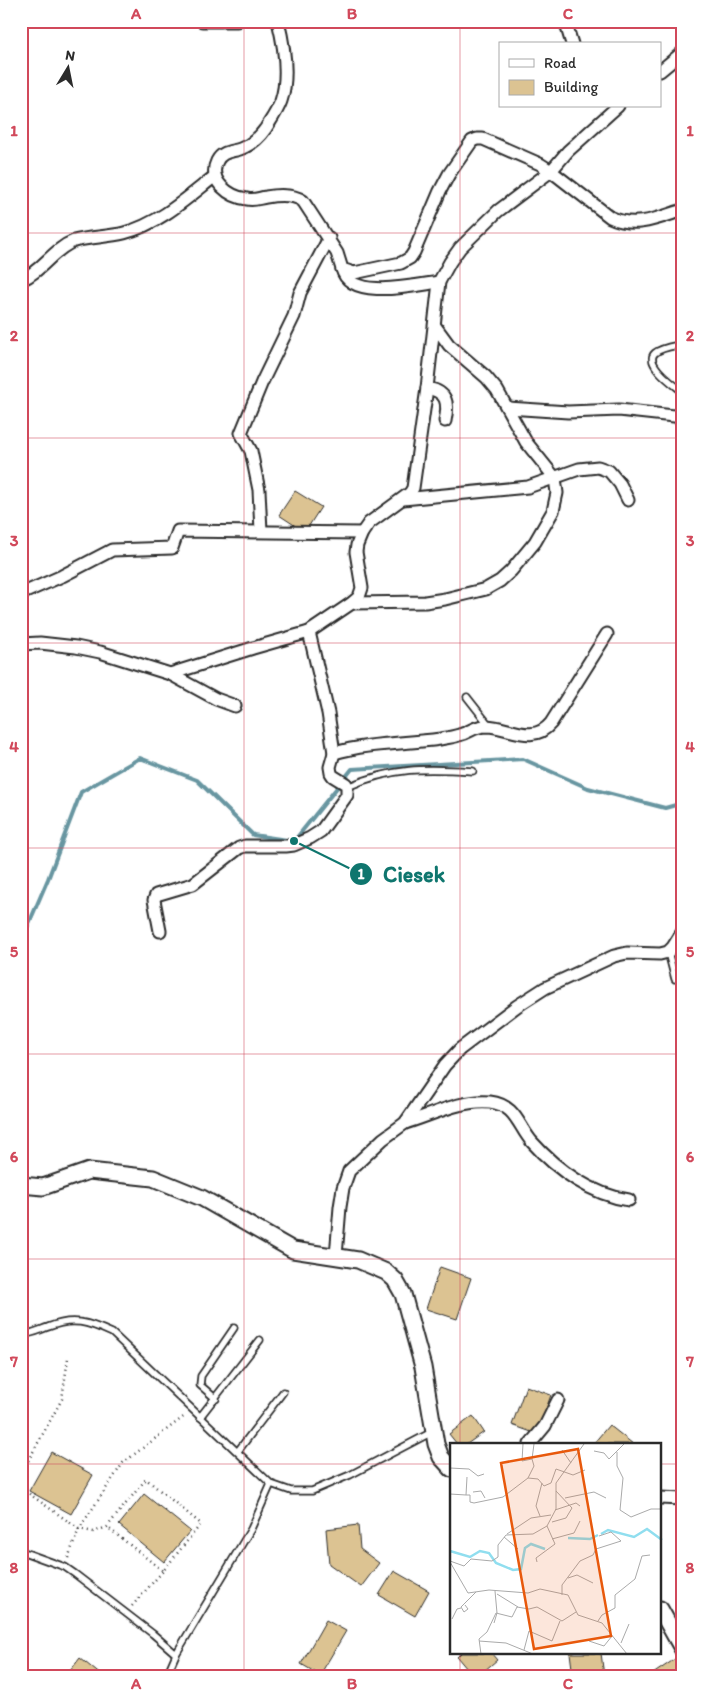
<svg xmlns="http://www.w3.org/2000/svg" width="704" height="1697" font-family="Itim,sans-serif">
<style>
.lines{fill:none;stroke-linecap:round;stroke-linejoin:round}
.stream{stroke:#6896a1;stroke-width:4}
.building{fill:#dcc392;stroke:#2b2b2b}
.service-casing{stroke:#2b2b2b;stroke-width:9}
.minor-casing{stroke:#2b2b2b;stroke-width:15}
.tertiary-casing{stroke:#2b2b2b;stroke-width:19}
.path{stroke:#2b2b2b;stroke-width:2.5;stroke-dasharray:1 4;stroke-linecap:butt}
.service{stroke:#fff;stroke-width:5.5}
.minor{stroke:#fff;stroke-width:11}
.tertiary{stroke:#fff;stroke-width:15}
.grid{fill:none;stroke:#d1495b;stroke-width:1;stroke-opacity:0.55}
.inset-river{fill:none;stroke:#90deef;stroke-width:2.5}
.inset-road{fill:none;stroke:#aaa;stroke-width:1}
.view{fill:#e8590c;fill-opacity:0.15;stroke:#e8590c;stroke-width:2.5}
.inset-edge{fill:none;stroke:#2b2b2b;stroke-width:2.5}
.leader{fill:none;stroke:#0f766e;stroke-width:2}
.callout-dot{fill:#0f766e;stroke:#fff;stroke-width:2}
.mark-label{font-size:15px;text-anchor:middle;font-weight:bold;fill:#fff}
.callout-label{font-size:22px;text-anchor:middle;font-weight:bold;fill:#0f766e;stroke:#fff;stroke-width:4;stroke-linejoin:round;paint-order:stroke}
.neatline{fill:none;stroke:#d1495b;stroke-width:2}
.grid-label{font-size:16px;text-anchor:middle;font-weight:bold;fill:#d1495b}
</style>
<rect width="100%" height="100%" fill="#fff"/>
<filter id="ink" filterUnits="userSpaceOnUse"><feTurbulence type="fractalNoise" baseFrequency=".02" numOctaves="2"/><feDisplacementMap in="SourceGraphic" scale="10" xChannelSelector="R" yChannelSelector="G"/><feConvolveMatrix kernelMatrix="1 2 1 2 8 2 1 2 1" color-interpolation-filters="sRGB"/></filter>
<g filter="url(#ink)">
<g class="lines">
<path class="stream" d="M21,942L48,879L81,792L140,758L197,780L253,835L294,841L352,769L523,759L588,788L665,808L683,803"/>
</g>
<g class="building">
<path d="M295,491L321,507L305,532L279,515Z"/>
<path d="M440,1267L471,1278L457,1319L426,1309Z"/>
<path d="M526,1386L551,1395L537,1434L512,1425Z"/>
<path d="M473,1416L484,1432L467,1444H457L449,1434Z"/>
<path d="M609,1425L633,1444H593Z"/>
<path d="M51,1452L93,1475L71,1514L29,1491Z"/>
<path d="M144,1494L190,1531L164,1562L119,1525Z"/>
<path d="M358,1525L360,1549L379,1563L361,1587L329,1564L326,1529Z"/>
<path d="M394,1571L429,1591L415,1616L379,1595Z"/>
<path d="M326,1620L346,1631L320,1675L301,1664Z"/>
<path d="M461,1653H491L497,1660L478,1676H473L457,1657Z"/>
<path d="M570,1653H601L604,1676H573Z"/>
<path d="M80,1658L102,1676H66Z"/>
<path d="M675,1659L683,1671V1676H650Z"/>
</g>
<g class="lines">
<defs>
<g id="service">
<path d="M683,344C675,346 662,347 655,353C643,363 676,386 683,392"/>
<path d="M467,697L489,725"/>
<path d="M347,787C393,767 425,768 473,771"/>
<path d="M668,952L675,979"/>
<path d="M21,1334C31,1335 39,1330 48,1327C73,1317 88,1322 112,1333L271,1484L291,1491H312L350,1475L432,1432"/>
<path d="M216,1399L200,1385L201,1376L234,1328"/>
<path d="M200,1417L260,1340"/>
<path d="M238,1451L283,1392"/>
<path d="M21,1551L65,1567L75,1574L153,1634L176,1654"/>
<path d="M169,1670L176,1654L251,1529L271,1484"/>
</g>
<g id="minor">
<path d="M202,21H237"/>
<path d="M278,21C284,45 289,77 281,101C278,110 271,120 266,128C259,138 252,145 240,149C231,152 222,151 217,161C207,181 230,197 247,199C254,201 259,198 266,197C278,195 293,194 303,201L337,253L342,269L354,273L401,263L410,258L414,252L440,191L449,174L472,141L477,139H483L540,164L551,171L610,217C635,229 658,218 683,210"/>
<path d="M565,21L572,44"/>
<path d="M660,71L683,52"/>
<path d="M342,269C350,301 416,285 439,282"/>
<path d="M21,280C41,272 53,249 74,241C87,237 109,237 124,233C159,224 187,198 215,176"/>
<path d="M427,388C447,392 449,402 445,421"/>
<path d="M508,408L568,412L619,410L683,417"/>
<path d="M403,499L528,487L579,469L598,467L609,471L620,484L628,500"/>
<path d="M261,531L259,490L251,451L241,433L262,382L294,316L300,293L329,238"/>
<path d="M21,594L62,576L112,550L172,548L178,531L362,533"/>
<path d="M352,603L425,602L445,599L486,589L500,581L511,571L535,542L553,511L557,493L555,478L526,442L497,390L486,377L449,345L435,326"/>
<path d="M21,644L40,643L76,647L100,652L170,674L253,648L309,632L352,603L359,597L362,588L356,552L357,545L362,533L369,523L410,493L413,488L427,388L439,282L450,262L460,248L498,211L551,171L568,151L618,106"/>
<path d="M170,674L216,699L235,706"/>
<path d="M334,753C369,743 404,744 440,739C446,738 453,737 459,735C471,732 473,726 487,726C510,727 533,745 551,723L607,634"/>
<path d="M160,931L154,900L156,895L193,884L239,848L245,846H286L294,845L310,838L321,831L347,795V787L346,784L333,776L331,773L330,767L334,753L328,713L309,632"/>
<path d="M405,1123C432,1115 462,1099 490,1102C516,1105 518,1126 532,1142C557,1170 592,1195 629,1200"/>
<path d="M336,1256L340,1207L343,1188L349,1171L383,1139L405,1123L445,1065L460,1049L517,1006L545,988L614,956L627,953L660,954L668,952L673,947L683,931"/>
<path d="M530,1444L545,1426L558,1400"/>
<path d="M660,1498L683,1499"/>
</g>
<g id="tertiary">
<path d="M21,1185L43,1187L89,1171L153,1178L202,1198L293,1250L358,1260L386,1272L395,1280L403,1294L423,1367L436,1444L441,1457L452,1469"/>
<path d="M660,1609L683,1650"/>
</g>
</defs>
<use href="#service" class="service-casing"/>
<use href="#minor" class="minor-casing"/>
<use href="#tertiary" class="tertiary-casing"/>
<g class="path">
<path d="M21,1474L62,1399L68,1358"/>
<path d="M21,1488L79,1529L94,1532L107,1527L146,1479L201,1524L163,1571L107,1527"/>
<path d="M68,1558L79,1529L123,1463L186,1415"/>
<path d="M132,1606L163,1571"/>
</g>
<use href="#service" class="service"/>
<use href="#minor" class="minor"/>
<use href="#tertiary" class="tertiary"/>
</g>
</g>
<path class="grid" d="M244,21V1676M460,21V1444M21,233H683M21,438H683M21,643H683M21,848H683M21,1054H683M21,1259H683M21,1464H452M660,1464H683M460,1653V1676"/>
<g transform="translate(450 1443)">
<rect width="211" height="211" fill="#fff"/>
<path class="inset-river" d="M151,91L158,87L184,94L197,86L212,97M118,95L140,96L148,92M0,108L20,114L30,108L39,110L46,120L63,127L71,126L75,105L81,101L95,106"/>
<path class="inset-road" d="M73,1L72,18L82,16L84,23L78,35L88,36L94,43L101,40L106,26L123,32L135,27M112,7L121,20M144,8L154,10L159,16L174,1M167,9V23L173,35L170,67L181,74L201,66H212M82,16L84,1M0,25L19,26L28,33L34,31M17,34L16,52H20V59L24,60L53,54L78,35M23,49L31,48L35,55M0,51L16,52M115,55L144,49L156,55M105,67L126,60L130,63M90,73L86,63L92,40M102,79L116,75L122,65L106,48M57,91L81,75L101,72M54,94L68,106M102,96L124,90L130,78M0,118L14,123L21,116L42,118L48,114V102L56,92L83,91L97,83L106,66V40L134,1M0,119L18,150L39,147L78,150L90,146L118,152L128,172L152,180L177,211M87,119L86,115L105,101L97,83M118,135L127,132L143,140M47,151L68,164M112,152V142L130,118L143,112L146,106L171,98L161,89L149,93M15,162L18,166L14,169L11,164L26,149M2,176L7,166L11,165M148,178L152,172L165,165V152L185,136L192,113L200,112M44,180L47,170L45,148M29,198L56,200L83,211M102,198L110,178M139,198L154,203L162,193M171,200L179,181M74,207L79,188L102,198M31,211L29,196L37,189L46,170L62,174L67,164L79,166L87,164L112,178L126,169"/>
<path class="view" d="M128,6L161,193L84,206L51,20Z"/>
<rect width="211" height="211" class="inset-edge"/>
</g>
<path class="leader" d="M294 841L361 874"/>
<g class="callout-dot">
<circle cx="294" cy="841" r="5"/>
<circle cx="361" cy="874" r="12"/>
</g>
<g class="mark-label">
<text x="361" y="879">1</text>
</g>
<g class="callout-label">
<text x="414" y="882">Ciesek</text>
</g>
<rect width="704" height="1697" fill="none" stroke="#fff" stroke-width="55"/>
<rect x="499" y="42" width="162" height="65" fill="#ffffff" stroke="#aaaaaa"/>
<rect x="509" y="59" width="25" height="8" fill="#ffffff" stroke="#aaaaaa"/>
<text x="544" y="68" font-size="15" fill="#2b2b2b">Road</text>
<rect x="509" y="80" width="25" height="15" fill="#dcc392" stroke="#aaaaaa"/>
<text x="544" y="92" font-size="15" fill="#2b2b2b">Building</text>
<g transform="translate(68 68) rotate(10)" stroke="#ffffff" stroke-width="4" paint-order="stroke">
<path d="M0-4L9 19L0 12L-9 19Z" fill="#2b2b2b"/>
<text y="-8" font-size="14" font-weight="bold" text-anchor="middle" fill="#2b2b2b">N</text>
</g>
<rect x="28" y="28" width="648" height="1642" class="neatline"/>
<g class="grid-label">
<text x="136" y="19">A</text>
<text x="352" y="19">B</text>
<text x="568" y="19">C</text>
<text x="14" y="136">1</text>
<text x="690" y="136">1</text>
<text x="14" y="341">2</text>
<text x="690" y="341">2</text>
<text x="14" y="546">3</text>
<text x="690" y="546">3</text>
<text x="14" y="752">4</text>
<text x="690" y="752">4</text>
<text x="14" y="957">5</text>
<text x="690" y="957">5</text>
<text x="14" y="1162">6</text>
<text x="690" y="1162">6</text>
<text x="14" y="1367">7</text>
<text x="690" y="1367">7</text>
<text x="14" y="1573">8</text>
<text x="690" y="1573">8</text>
<text x="136" y="1689">A</text>
<text x="352" y="1689">B</text>
<text x="568" y="1689">C</text>
</g>
</svg>
